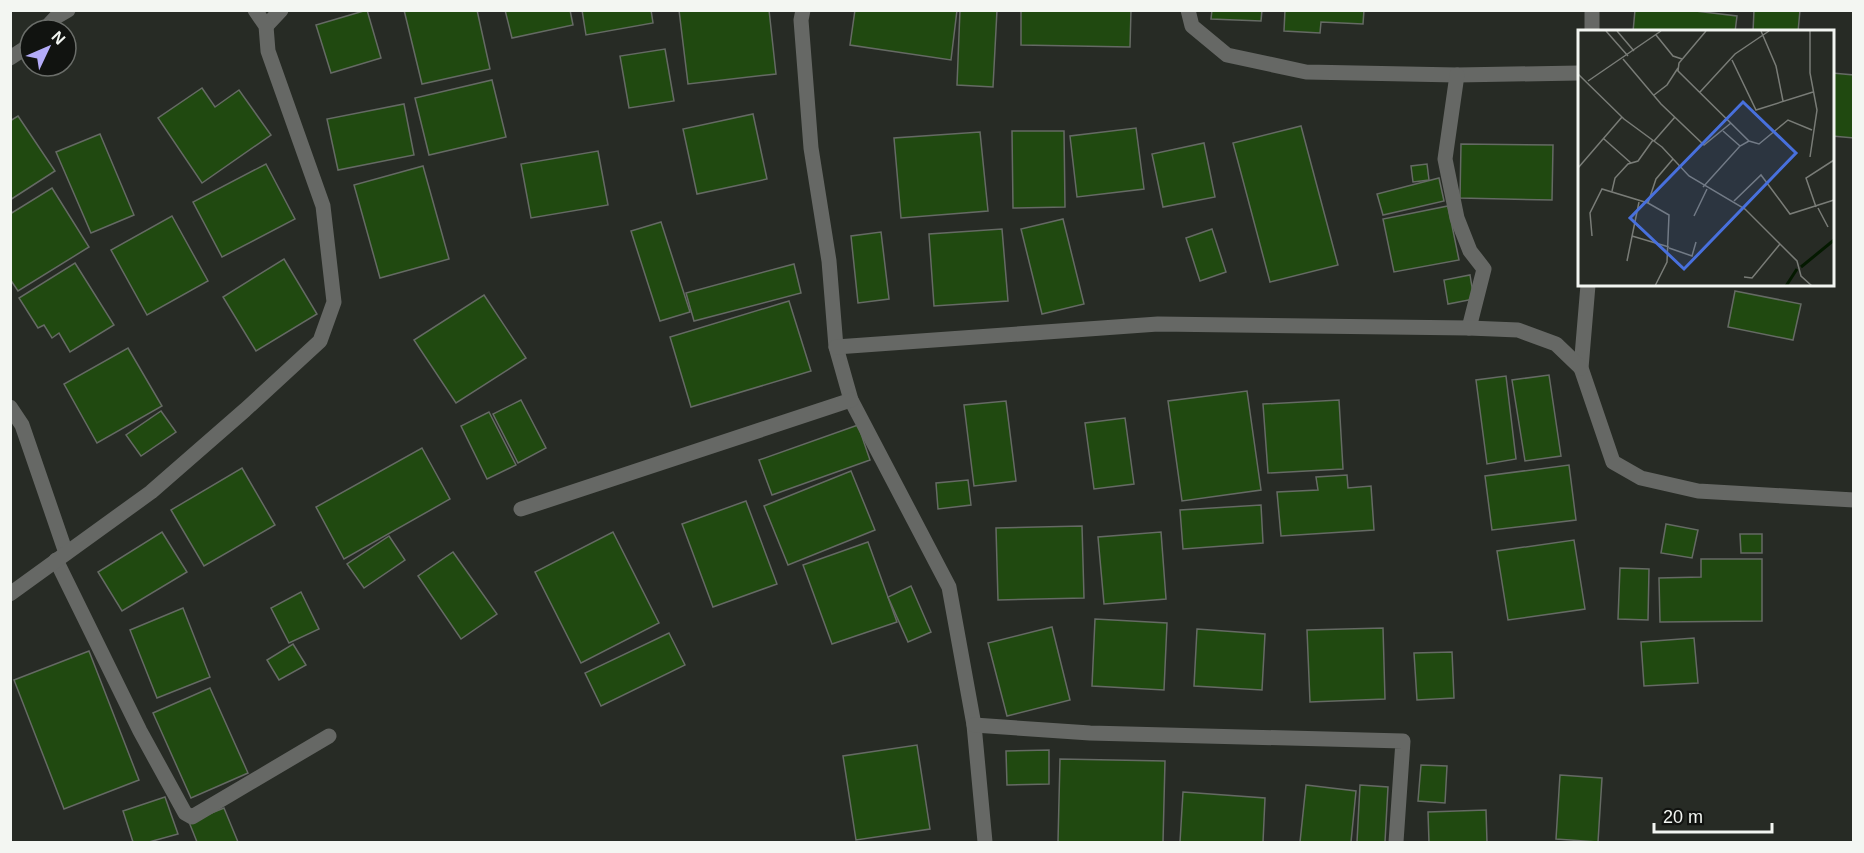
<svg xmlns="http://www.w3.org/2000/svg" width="1864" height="853" font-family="Helvetica,sans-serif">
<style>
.building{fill:#204910;stroke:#656a64;stroke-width:1.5}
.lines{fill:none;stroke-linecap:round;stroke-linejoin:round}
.minor{stroke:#666865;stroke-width:15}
.inset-river{fill:none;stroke:#041900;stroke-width:3}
.inset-road{fill:none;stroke:#797c77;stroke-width:1.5}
.view{fill:#4870dd;fill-opacity:0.15;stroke:#4870dd;stroke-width:3}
.inset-edge{fill:none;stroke:#f3f6f2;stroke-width:3}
</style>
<rect width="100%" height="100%" fill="#272b25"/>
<g class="building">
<path d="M367,10L381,58L331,73L316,25Z"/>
<path d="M404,10H477L490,69L422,84Z"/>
<path d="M505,10H570L573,25L512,38Z"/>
<path d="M582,10H651L653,23L586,35Z"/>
<path d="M679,10H769L776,74L688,84Z"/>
<path d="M855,10H957L951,60L850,45Z"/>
<path d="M960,10H997L993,87L957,85Z"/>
<path d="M1021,10H1131L1130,47L1021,45Z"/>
<path d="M1212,10H1262L1261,21L1211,19Z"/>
<path d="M1285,10H1364L1363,24L1321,22L1320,33L1284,31Z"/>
<path d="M1635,10H1687L1737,16L1735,32H1633Z"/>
<path d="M1754,10H1800L1798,32H1753Z"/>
<path d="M665,49L674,101L629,108L620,56Z"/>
<path d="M1832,73L1854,75V138L1832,136Z"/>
<path d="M492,80L506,137L429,155L415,98Z"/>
<path d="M202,88L215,107L239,90L271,135L202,183L158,118Z"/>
<path d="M404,104L414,155L338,170L327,119Z"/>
<path d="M753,114L767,179L697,194L683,129Z"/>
<path d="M18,116L55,171L10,200V121Z"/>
<path d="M1301,126L1338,265L1270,282L1233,143Z"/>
<path d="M1136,128L1144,189L1077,197L1070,136Z"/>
<path d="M1012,131H1064L1065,207L1013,208Z"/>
<path d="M980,132L988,211L901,218L894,138Z"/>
<path d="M100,134L134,215L91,233L56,152Z"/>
<path d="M1204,143L1215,197L1163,207L1152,154Z"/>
<path d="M1461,144L1553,145L1552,200L1460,198Z"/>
<path d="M598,151L608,205L531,218L521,164Z"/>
<path d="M266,164L295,219L222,257L193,202Z"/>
<path d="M1427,164L1429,180L1413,182L1411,166Z"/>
<path d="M423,166L449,259L380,278L354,185Z"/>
<path d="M1439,178L1444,201L1383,215L1377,194Z"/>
<path d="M52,188L89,247L18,291L10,279V214Z"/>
<path d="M1448,206L1459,260L1394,272L1383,219Z"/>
<path d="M172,216L208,281L147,315L111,250Z"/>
<path d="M1063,219L1084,304L1042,314L1021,229Z"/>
<path d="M661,222L690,312L660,321L631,231Z"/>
<path d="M1002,229L1008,301L934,306L929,234Z"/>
<path d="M1212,229L1226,272L1200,281L1186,238Z"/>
<path d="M881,232L889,299L858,303L851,236Z"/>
<path d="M284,259L317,314L256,351L223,297Z"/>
<path d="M75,263L114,325L70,352L59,333L52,338L44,325L38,328L19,298Z"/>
<path d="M794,264L801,293L694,321L686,293Z"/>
<path d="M1470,275L1474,299L1448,304L1444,280Z"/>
<path d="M1735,291L1801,304L1793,340L1728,327Z"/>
<path d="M484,295L526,358L456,403L414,340Z"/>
<path d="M789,301L811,371L691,407L670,337Z"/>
<path d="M128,348L162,406L97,443L64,384Z"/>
<path d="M1549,375L1561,456L1525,461L1512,380Z"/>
<path d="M1506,376L1516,459L1487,464L1476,380Z"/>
<path d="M1247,391L1261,490L1182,501L1168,401Z"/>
<path d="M521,400L546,448L518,463L493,414Z"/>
<path d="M1339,400L1343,469L1268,473L1263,404Z"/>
<path d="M1006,401L1016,481L974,486L964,405Z"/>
<path d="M161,411L176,432L141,456L126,435Z"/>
<path d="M489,412L516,465L487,479L461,426Z"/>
<path d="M1125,418L1134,484L1094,489L1085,423Z"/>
<path d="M858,425L870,460L772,495L759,460Z"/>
<path d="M422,448L450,499L344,559L316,507Z"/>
<path d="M1569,465L1576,520L1492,530L1485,476Z"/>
<path d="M242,468L275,525L204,566L171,510Z"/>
<path d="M851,471L875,530L788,565L764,506Z"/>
<path d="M1347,475L1348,488L1371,486L1374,530L1281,536L1277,492L1318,490L1316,477Z"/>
<path d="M968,480L971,505L938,509L936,483Z"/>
<path d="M746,501L777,584L713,607L682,524Z"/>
<path d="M1261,505L1263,543L1183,549L1180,510Z"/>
<path d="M1666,524L1698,530L1692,558L1661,553Z"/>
<path d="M1082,526L1084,598L998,600L996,528Z"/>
<path d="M162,532L187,572L122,611L98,572Z"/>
<path d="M613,532L659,623L581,663L535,572Z"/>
<path d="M1161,532L1166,599L1104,604L1098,537Z"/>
<path d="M1740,534H1762V553H1741Z"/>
<path d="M389,536L405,560L364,588L347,564Z"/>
<path d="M1574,540L1585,609L1508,620L1497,551Z"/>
<path d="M868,542L897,622L832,644L803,565Z"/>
<path d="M453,552L497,614L461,639L418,576Z"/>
<path d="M1701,559H1762V621L1660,622L1659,578L1701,577Z"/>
<path d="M1620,568L1649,569L1648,620L1618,619Z"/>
<path d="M911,586L931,632L908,642L888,597Z"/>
<path d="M301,592L319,629L289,643L271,608Z"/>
<path d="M183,608L210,677L157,698L130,630Z"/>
<path d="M1095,619L1167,623L1164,690L1092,686Z"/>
<path d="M1052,627L1070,700L1007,716L988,643Z"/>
<path d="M1383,628L1385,699L1310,702L1307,630Z"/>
<path d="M1197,629L1265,634L1262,690L1194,686Z"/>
<path d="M669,633L685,665L601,706L585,673Z"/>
<path d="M1694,638L1698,683L1644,686L1641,642Z"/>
<path d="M293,644L306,665L279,680L267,660Z"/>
<path d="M89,651L139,780L64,809L14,680Z"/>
<path d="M1452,652L1454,698L1417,700L1414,653Z"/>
<path d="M210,688L248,773L191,798L153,713Z"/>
<path d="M917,745L930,829L856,840L843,756Z"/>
<path d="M1049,750V784L1007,785L1006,751Z"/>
<path d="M1060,759L1165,761L1163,842H1058Z"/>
<path d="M1421,765L1447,766L1445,803L1418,801Z"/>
<path d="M1560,775L1602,778L1598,842L1556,839Z"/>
<path d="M1306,785L1356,791L1351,842H1300Z"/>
<path d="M1360,785L1388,787L1385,842H1357Z"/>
<path d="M1183,792L1265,798L1263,842H1180Z"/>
<path d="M165,797L178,834L149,842H133L123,811Z"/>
<path d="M224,808L238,842H197L189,822Z"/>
<path d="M1486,810L1487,842H1429L1428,812Z"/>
</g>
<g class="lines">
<g class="minor">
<path d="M803,10L801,20L811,148L829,261L836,347L851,400L949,587L974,725L985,842"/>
<path d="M1188,10L1192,26L1227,55L1306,72L1457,75L1579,73"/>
<path d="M1592,10V32"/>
<path d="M266,26L281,10"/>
<path d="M44,30L56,17L68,10"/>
<path d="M10,58L30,45"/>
<path d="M1457,75L1445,159L1457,218L1470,251L1484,269L1469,328"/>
<path d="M1588,285L1581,368L1613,462L1641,478L1698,491L1854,500"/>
<path d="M836,347L1158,324L1469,328L1518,330L1556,344L1581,368"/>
<path d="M10,407L22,425L66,553"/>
<path d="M521,509L851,400"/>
<path d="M56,560L140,731L185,813L192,817L329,736"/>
<path d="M10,594L151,492L245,410L320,341L334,302L323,206L268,51L266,26L255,10"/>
<path d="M974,725L1090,733L1403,741L1396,842"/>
</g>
</g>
<g transform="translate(1578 30)">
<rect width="256" height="256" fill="#272b25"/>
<path class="inset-river" d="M223,237L256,210M208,256L219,239"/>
<path class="inset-road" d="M28,1L50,26M39,1L56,21M128,1L101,33L100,41L171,111L181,114L210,90L234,100M183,1L198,36L205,71M78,5L95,26L104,29M45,29L83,74L126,115L153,93M154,30L178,80L235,62M0,44L46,89L84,117L111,146L167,179L219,231L223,246L234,256M10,51L83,1M122,62L157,24L191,1M76,65L89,55L100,38M145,101L162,116M26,109L53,133M76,111L97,87M232,127L239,80L232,43V1M0,138L44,87M125,157L162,116L171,111M34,161L37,148L50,134L60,131L75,110M156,171L183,145L212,184L256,170M70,173L78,149L95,129M238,177L228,148L256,130M240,178L250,197M116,186L129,159M14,206L12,183L24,159L70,173L91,185L89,232L77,256M54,206L91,217M91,218L114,226L118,212M49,231L61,172M166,247L174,248L202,214"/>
<path class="view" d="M165,72L218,123L106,239L52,188Z"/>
<rect width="256" height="256" class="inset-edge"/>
</g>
<rect width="1864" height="853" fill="none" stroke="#f3f6f2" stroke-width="24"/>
<g transform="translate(48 48) rotate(46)"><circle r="28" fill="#111310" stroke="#6b6e6a" stroke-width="1.5"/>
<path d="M0-4.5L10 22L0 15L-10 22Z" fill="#b4acf9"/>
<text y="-9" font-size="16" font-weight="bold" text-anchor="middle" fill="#f3f6f2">N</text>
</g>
<path d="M1654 823v9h118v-9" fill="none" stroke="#f3f6f2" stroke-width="3"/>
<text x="1663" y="823" font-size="18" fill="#f3f6f2" stroke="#111310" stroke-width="4.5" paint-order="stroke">20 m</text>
</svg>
